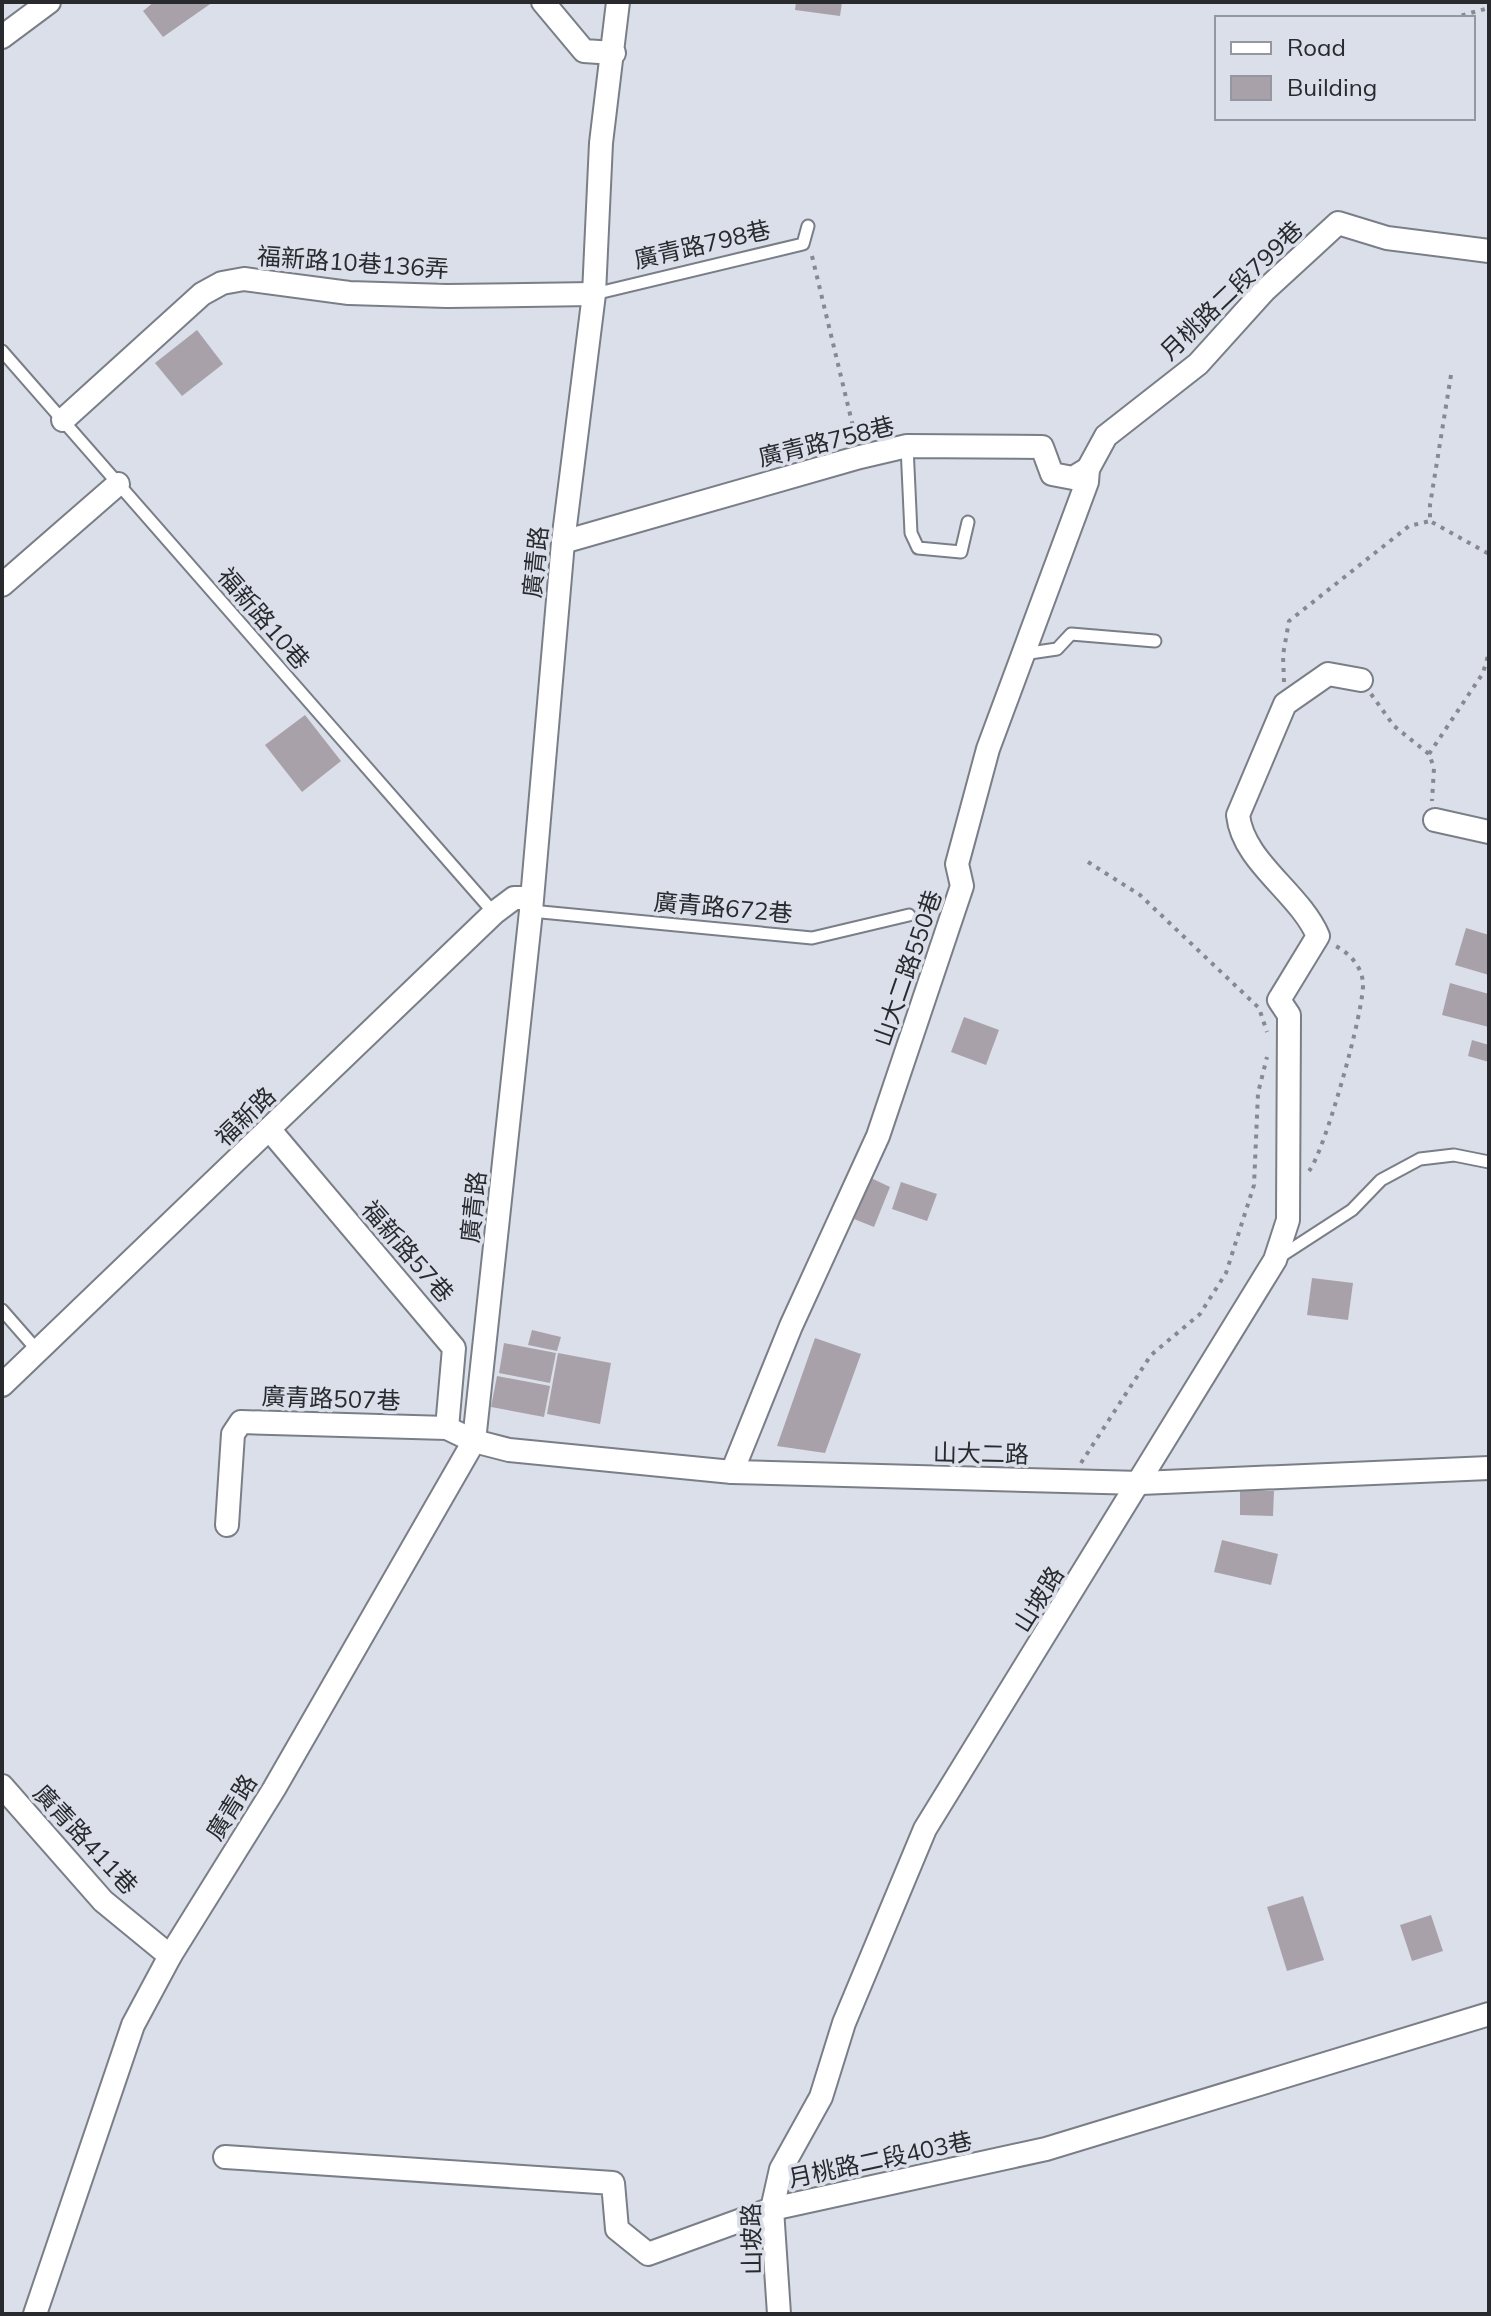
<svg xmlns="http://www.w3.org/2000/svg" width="1491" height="2316" font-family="Mulish,'Noto Sans TC',sans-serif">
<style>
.building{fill:#a9a1a9}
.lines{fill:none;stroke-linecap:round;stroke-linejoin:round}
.lane-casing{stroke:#797e87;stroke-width:15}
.street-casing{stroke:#797e87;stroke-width:26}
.path{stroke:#868991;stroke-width:4;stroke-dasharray:4 6;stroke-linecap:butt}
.lane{stroke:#fff;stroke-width:11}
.street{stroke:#fff;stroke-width:22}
.labels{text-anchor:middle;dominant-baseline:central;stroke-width:7;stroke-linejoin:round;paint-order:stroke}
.street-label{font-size:24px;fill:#282a2e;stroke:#dadfea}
</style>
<rect width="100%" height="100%" fill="#dadfea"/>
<g class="building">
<path d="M154,2H213L163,37L143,11Z"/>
<path d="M796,2H842L840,16L795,10Z"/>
<path d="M197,330L223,364L182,396L155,363Z"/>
<path d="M305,715L341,761L302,792L265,745Z"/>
<path d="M1466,928L1489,935V975L1455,965Z"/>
<path d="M1450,983L1489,994V1027L1442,1015Z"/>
<path d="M964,1017L999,1030L986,1065L951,1052Z"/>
<path d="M1472,1040L1489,1045V1062L1468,1056Z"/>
<path d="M871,1178L890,1187L874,1227L854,1219Z"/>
<path d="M901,1182L937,1194L927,1221L892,1209Z"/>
<path d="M1312,1278L1353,1283L1348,1320L1307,1315Z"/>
<path d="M532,1330L561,1337L557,1351L528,1345Z"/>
<path d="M815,1338L861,1354L825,1453L777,1446Z"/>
<path d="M504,1343L556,1353L550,1383L499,1373Z"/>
<path d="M558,1353L611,1363L600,1424L547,1414Z"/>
<path d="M497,1376L550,1386L544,1417L491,1407Z"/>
<path d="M1240,1490L1274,1491L1273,1516L1240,1515Z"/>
<path d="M1222,1540L1278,1554L1271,1585L1214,1572Z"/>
<path d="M1303,1896L1324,1960L1287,1971L1267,1907Z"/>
<path d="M1431,1915L1443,1951L1412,1961L1400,1925Z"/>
</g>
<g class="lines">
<defs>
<g id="lane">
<path d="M594,294L803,244L808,226"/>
<path d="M2,351L494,913"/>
<path d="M907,446L911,533L918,548L961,552L968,522"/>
<path d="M1023,654L1057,649L1071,634L1155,641"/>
<path d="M531,911L812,938L909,915"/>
<path d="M1278,1258L1352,1210L1381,1180L1420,1159L1454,1155L1489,1162"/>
<path d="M2,1310L37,1350"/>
</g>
<g id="street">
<path d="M543,2L584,51L614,53"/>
<path d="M2,37L49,2"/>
<path d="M63,420L202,294L222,283L244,279L349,293L447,296L594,294"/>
<path d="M563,542L860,457L907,446L1042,447L1052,474L1073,478L1088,469"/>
<path d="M2,585L118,484"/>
<path d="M1435,820L1489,832"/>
<path d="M269,1129L454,1348L447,1428"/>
<path d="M2,1385L494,913L514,898H531"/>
<path d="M732,1472L791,1326L878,1136L962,886L957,864L988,749L1087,482L1088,469L1106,436L1198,364L1264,291L1338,223L1387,238L1489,251"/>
<path d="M227,1525L233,1434L241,1422L447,1428L474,1441L509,1450L732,1472L1141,1483L1489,1468"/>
<path d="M2,1786L103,1901L170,1956"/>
<path d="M225,2157L613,2183L617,2229L648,2254L772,2209L1046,2149L1489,2014"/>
<path d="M35,2314L133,2025L170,1956L274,1789L474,1441L531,911L563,542L594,294L601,143L618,2"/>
<path d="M779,2314L772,2209L781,2169L821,2097L844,2023L925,1829L1275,1260L1288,1220L1289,1015L1279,1000L1318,936C1299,892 1243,862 1238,815L1285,704L1328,674L1361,680"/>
</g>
</defs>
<use href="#lane" class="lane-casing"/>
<use href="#street" class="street-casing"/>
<g class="path">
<path d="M1452,18L1489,8"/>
<path d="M812,256L856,439"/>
<path d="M1451,375L1430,505V521L1489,554"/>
<path d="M1284,682L1283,655L1289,621L1409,526L1430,521"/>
<path d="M1371,694L1394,726L1429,754L1434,768L1432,801"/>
<path d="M1429,754L1483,673L1489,652"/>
<path d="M1088,862L1140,895L1259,1008L1267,1032"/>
<path d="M1309,1171C1325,1151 1365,1008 1363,982C1361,965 1349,953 1334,945"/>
<path d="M1081,1463L1151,1355L1200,1314L1226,1273L1254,1185L1258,1093L1267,1057"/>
</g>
<use href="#lane" class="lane"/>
<use href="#street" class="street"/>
</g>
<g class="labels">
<g class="street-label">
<text transform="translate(702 244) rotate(-13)">廣青路798巷</text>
<text transform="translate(353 262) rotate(4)">福新路10巷136弄</text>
<text transform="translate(1231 290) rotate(-44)">月桃路二段799巷</text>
<text transform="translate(826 441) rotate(-14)">廣青路758巷</text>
<text transform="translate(535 562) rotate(-84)">廣青路</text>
<text transform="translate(264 618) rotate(49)">福新路10巷</text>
<text transform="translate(723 907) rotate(5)">廣青路672巷</text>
<text transform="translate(907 968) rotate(-71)">山大二路550巷</text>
<text transform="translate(245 1116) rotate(-44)">福新路</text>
<text transform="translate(473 1207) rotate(-84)">廣青路</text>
<text transform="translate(408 1251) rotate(49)">福新路57巷</text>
<text transform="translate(331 1398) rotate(2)">廣青路507巷</text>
<text transform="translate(981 1453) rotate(1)">山大二路</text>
<text transform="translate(1038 1599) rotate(-58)">山坡路</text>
<text transform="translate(231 1807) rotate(-58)">廣青路</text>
<text transform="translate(86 1839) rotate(47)">廣青路411巷</text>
<text transform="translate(880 2159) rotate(-12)">月桃路二段403巷</text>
<text transform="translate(751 2239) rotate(-91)">山坡路</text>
</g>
</g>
<rect width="1491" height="2316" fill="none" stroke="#282a2e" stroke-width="8"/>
<rect x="1215" y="16" width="260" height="104" fill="#dadfea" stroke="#93979f" stroke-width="2"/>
<rect x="1231" y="42" width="40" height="12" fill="#ffffff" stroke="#93979f" stroke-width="2"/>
<text x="1287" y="56" font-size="24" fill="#282a2e">Road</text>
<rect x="1231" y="76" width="40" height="24" fill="#a9a1a9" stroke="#93979f" stroke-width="2"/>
<text x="1287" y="96" font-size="24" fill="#282a2e">Building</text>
</svg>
